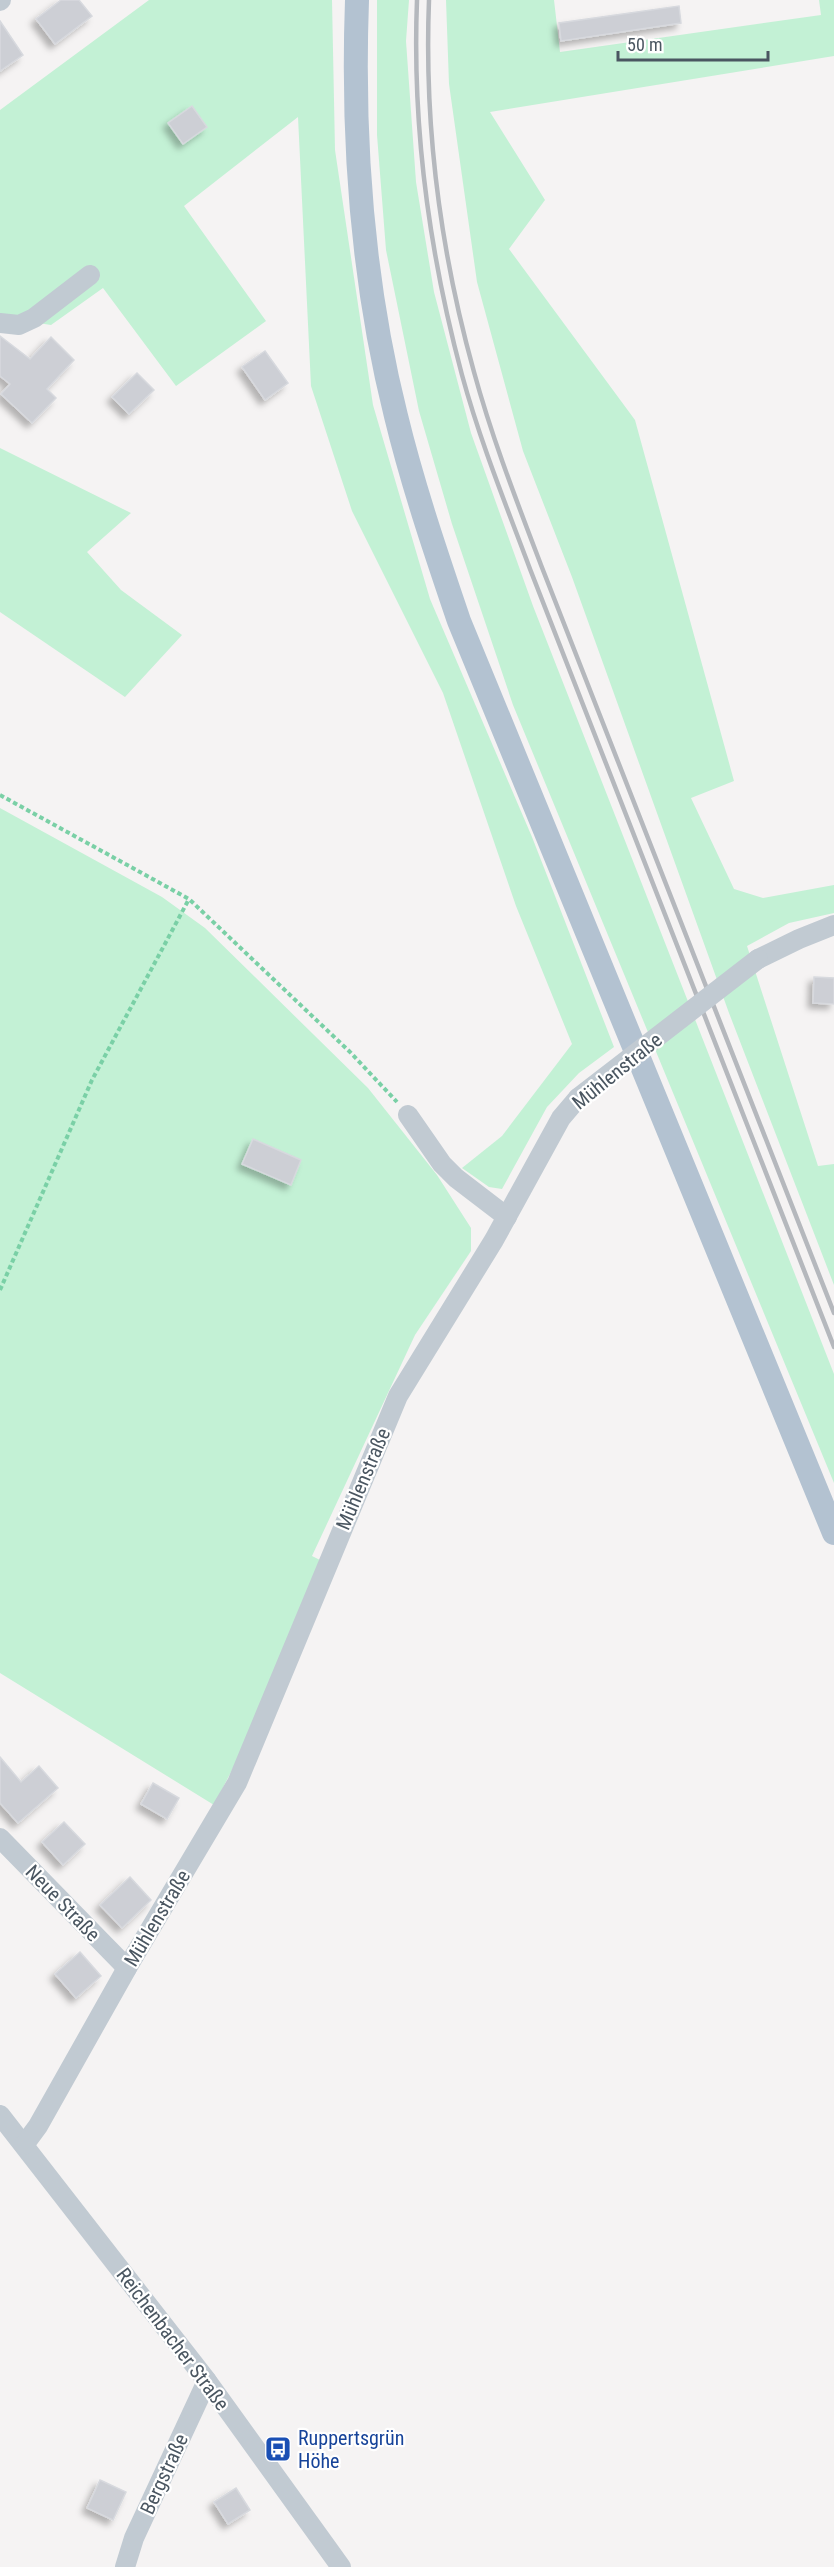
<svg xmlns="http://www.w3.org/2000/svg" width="834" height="2567" font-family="'Roboto Condensed',sans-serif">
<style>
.green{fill:#c3f1d5}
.building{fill:#cdcfd5;stroke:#d7d9de;stroke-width:1.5;filter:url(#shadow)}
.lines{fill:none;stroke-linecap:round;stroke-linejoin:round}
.path{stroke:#7ad0a6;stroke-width:4;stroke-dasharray:4.5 3;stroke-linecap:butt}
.minor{stroke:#c1cad2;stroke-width:20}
.major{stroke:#b3c2d1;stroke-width:24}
.rail{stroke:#b5b8bd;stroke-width:4.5}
.minor-bridge{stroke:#c1cad2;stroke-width:20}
.labels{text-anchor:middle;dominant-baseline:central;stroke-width:4.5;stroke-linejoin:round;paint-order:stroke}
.street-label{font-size:20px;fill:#4a5661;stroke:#fff}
.transit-label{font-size:20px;fill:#164399;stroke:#fff;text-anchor:start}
</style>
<defs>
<filter id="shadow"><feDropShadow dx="-5" dy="5" stdDeviation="3" flood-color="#0004"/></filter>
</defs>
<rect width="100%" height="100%" fill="#f5f3f3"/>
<g class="green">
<path d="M149,0H332L335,150L373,405L430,599L532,837L614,1047L579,1073L547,1107L502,1189L489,1187L462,1168L502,1136L572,1044L516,906L443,693L352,511L311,386L298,117L184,206L266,321L176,386L103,288L51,325L0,317V110Z"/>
<path d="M377,0H409L406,41L416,182L434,292L471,433L533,606L834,1374V1483L513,705L452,524L419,411L386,250L377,135Z"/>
<path d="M446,0H554L560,52L821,15L819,0H834V56L490,112L545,200L509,249L635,420L734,781L691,798L734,889L763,898L834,885V913L789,923L747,946L818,1166L834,1164V1285L729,1013L572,577L523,451L477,282L449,84Z"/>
<path d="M0,448L131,513L87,552L121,590L182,635L125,697L0,612Z"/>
<path d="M0,808L162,897L205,928L368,1088L437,1175L471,1228V1251L415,1335L312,1556L336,1568L214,1805L0,1673Z"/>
</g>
<g class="building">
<path d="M61,0H79L92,16L55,44L36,19Z"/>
<path d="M679,6L681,23L561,41L559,23Z"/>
<path d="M0,21L23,55L0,71Z"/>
<path d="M192,106L207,127L183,144L168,123Z"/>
<path d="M0,336L30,359L51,337L74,360L47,389L56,398L32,423L1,394L10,384L0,376Z"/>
<path d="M265,351L288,383L265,400L242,367Z"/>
<path d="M137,373L154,390L129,414L112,397Z"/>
<path d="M814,977L834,978V1004L813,1003Z"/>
<path d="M253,1139L301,1160L291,1185L242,1164Z"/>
<path d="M0,1757L21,1782L39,1766L58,1788L18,1823L0,1803Z"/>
<path d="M153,1783L179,1798L167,1819L141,1804Z"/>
<path d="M64,1822L85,1844L63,1865L42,1842Z"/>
<path d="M130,1877L151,1900L122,1928L100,1905Z"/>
<path d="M80,1952L101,1976L76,1998L55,1974Z"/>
<path d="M100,2480L126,2492L113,2520L87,2508Z"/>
<path d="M236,2488L250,2510L228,2524L214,2502Z"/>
</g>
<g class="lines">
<g class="path">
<path d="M0,795L189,899L350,1052L397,1102"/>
<path d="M0,1290L92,1080L189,899"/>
</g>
<g class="minor">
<path d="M0,1L1,0"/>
<path d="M0,323L19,325L34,318L90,275"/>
<path d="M758,959L799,939L834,925"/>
<path d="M408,1115L442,1164L456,1178L507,1217"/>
<path d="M0,1838L127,1968"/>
<path d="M0,2115L207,2381L341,2567"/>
<path d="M24,2145L38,2126L127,1968L237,1783L398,1396L494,1240L561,1118L578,1098"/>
<path d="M125,2567L134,2538L207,2381"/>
</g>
<path class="major" d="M357,0C352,139 362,281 396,416C413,486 436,553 459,621L834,1533"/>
<g class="rail">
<path d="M417,0C412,127 429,252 462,375C480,441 506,505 530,569L834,1347"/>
<path d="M429,0C424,127 440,250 474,372C492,438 517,502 541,565L834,1313"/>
</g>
<path class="minor-bridge" d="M578,1098L758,959"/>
</g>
<defs>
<symbol id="bus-square" viewBox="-11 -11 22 22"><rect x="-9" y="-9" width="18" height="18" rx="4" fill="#1a4fb4" stroke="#fff"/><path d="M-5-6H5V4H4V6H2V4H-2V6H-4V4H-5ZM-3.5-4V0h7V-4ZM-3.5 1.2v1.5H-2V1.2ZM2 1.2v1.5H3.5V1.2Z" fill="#fff"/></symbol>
</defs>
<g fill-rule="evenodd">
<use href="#bus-square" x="263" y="2434" width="30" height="30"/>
</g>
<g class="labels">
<g class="street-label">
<text transform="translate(617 1071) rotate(-39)">Mühlenstraße</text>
<text transform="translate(363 1479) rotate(-67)">Mühlenstraße</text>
<text transform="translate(63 1903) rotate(46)">Neue Straße</text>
<text transform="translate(157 1918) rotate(-59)">Mühlenstraße</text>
<text transform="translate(173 2339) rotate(53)">Reichenbacher Straße</text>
<text transform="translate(164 2474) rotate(-65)">Bergstraße</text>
</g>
<g class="transit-label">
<text x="298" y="2438">Ruppertsgrün<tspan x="298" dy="23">Höhe</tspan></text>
</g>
</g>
<path d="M618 51v9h150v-9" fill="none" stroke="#4a5661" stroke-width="3"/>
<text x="627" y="51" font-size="18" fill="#4a5661" stroke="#ffffff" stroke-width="4.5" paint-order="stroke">50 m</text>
</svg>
